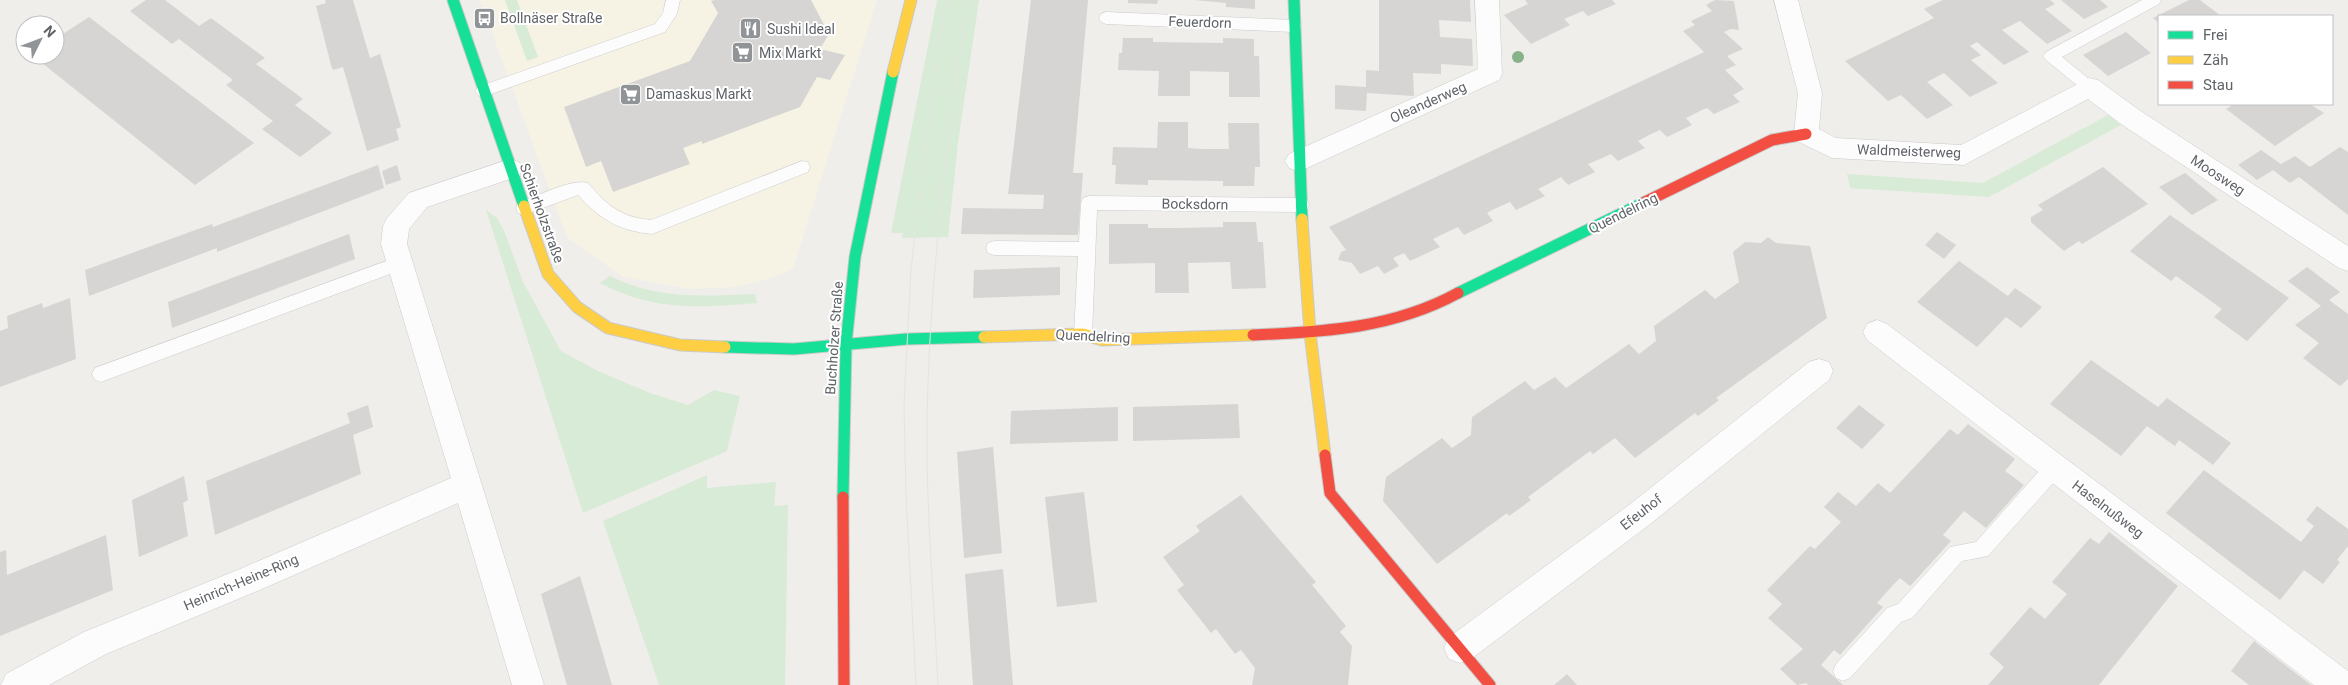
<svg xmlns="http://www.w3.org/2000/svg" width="2348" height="685" font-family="Roboto,sans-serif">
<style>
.commercial{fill:#f7f3e4}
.green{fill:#d8ebd6}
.building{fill:#d6d5d3}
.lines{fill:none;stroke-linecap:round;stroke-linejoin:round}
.lane-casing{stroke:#cbcccc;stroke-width:1}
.street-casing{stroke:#cbcccc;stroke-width:1}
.fast-casing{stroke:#cacacb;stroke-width:13}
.slow-casing{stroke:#cacacb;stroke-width:13}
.jam-casing{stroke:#cacacb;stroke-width:13}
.lane{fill:#fdfcfc;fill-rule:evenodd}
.street{fill:#fdfcfc;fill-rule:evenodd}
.fast{stroke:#16e098;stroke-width:11}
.slow{stroke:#ffcf43;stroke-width:11}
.jam{stroke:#f24e42;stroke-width:11}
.tram{stroke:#e4e4e4;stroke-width:1}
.tree{fill:#88b388}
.labels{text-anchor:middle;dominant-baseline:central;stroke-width:4;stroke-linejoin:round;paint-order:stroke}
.poi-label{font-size:14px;fill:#5f6368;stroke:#fff;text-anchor:start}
.street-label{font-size:14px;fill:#5f6368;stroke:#fff}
</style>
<rect width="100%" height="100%" fill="#efeeea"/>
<path class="commercial" d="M480,0H877L793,269L775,277L735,287L691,289L623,277L567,237Z"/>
<g class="green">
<path d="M505,0H517L538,57L527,61Z"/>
<path d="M937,0H979L958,143L948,237L902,238L903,233H891Z"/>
<path d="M2108,115L2121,125L1989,197L1850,188L1847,174L1983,183Z"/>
<path d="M486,210L497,218L505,233L523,282L561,351L598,371L650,393L688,405L714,390L740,396L727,451L583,513Z"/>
<path d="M610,276C658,300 703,296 755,294L757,303C698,308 653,311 600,283Z"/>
<path d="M707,475V488L776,482L774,506L788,505L785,685H659L603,521Z"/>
</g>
<g class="building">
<path d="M146,0H165L199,26L211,18L215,21L265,58L256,64L303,99L295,105L332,133L300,157L262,129L273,121L226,85L233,80L179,39L172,44L130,11Z"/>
<path d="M325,0H353L370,58L380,54L401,127L396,129L399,140L367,151L343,67L333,70L331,65L316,6L326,3Z"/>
<path d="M715,0H811L829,34L820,49L845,55L830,80L817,77L800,107L702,144V141L683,148L690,164L613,192L601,161L586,167L564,107L690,61L718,13L711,1Z"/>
<path d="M1031,0H1088L1073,173H1083L1078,235L961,234L963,208L1043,209L1044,195L1008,194Z"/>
<path d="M1128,0H1158L1157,4L1128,3Z"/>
<path d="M1194,0H1255V9L1226,7V3Z"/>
<path d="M1379,0H1470L1471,22L1439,20L1440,37L1472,39L1473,66L1441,64V74L1413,73L1414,96L1367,93L1366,111L1335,109V85L1366,87V70L1379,71Z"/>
<path d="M1525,0H1612L1616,4L1588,16L1583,11L1564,19L1570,25L1531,44L1504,15L1528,4Z"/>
<path d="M1715,0L1734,1L1739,30L1731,29L1724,32L1743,49L1727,56L1736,65L1725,70L1744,89L1733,95L1740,102L1714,114L1707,108L1702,110L1686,118L1692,125L1667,137L1660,130L1649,135L1638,141L1645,148L1618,161L1611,154L1600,159L1588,164L1595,172L1568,185L1561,177L1550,183L1538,189L1545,196L1516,210L1510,202L1492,210L1487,213L1493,221L1464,235L1458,227L1439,236L1433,239L1440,247L1410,261L1404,253L1393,258L1399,266L1384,274L1378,266L1360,274L1352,263L1338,260L1341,252L1346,250L1329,227L1704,52L1683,31L1695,25L1691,21L1712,11L1706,5Z"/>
<path d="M1943,0H2050L2055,4L2045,9L2072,31L2047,44L2020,21L2002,30L2029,52L2004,65L1977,42L1970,46L1981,55L1971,60L1998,83L1970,97L1944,73L1927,82L1953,105L1927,119L1901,95L1888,101L1845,61L1934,18L1924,9Z"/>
<path d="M2061,0H2100L2108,7L2084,19Z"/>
<path d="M2189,0H2200L2221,16H2159V23L2153,18Z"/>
<path d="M89,17L141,57L254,143L195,185L32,55H55V39Z"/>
<path d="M2126,32L2151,53L2108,76L2083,55Z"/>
<path d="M1123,38H1153V42L1223,43V38L1254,39V56H1259L1260,97H1229V72L1190,71V96H1158L1159,71L1118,70L1119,53H1122Z"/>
<path d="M2234,104H2310L2324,113L2275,146L2226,109Z"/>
<path d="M1158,122H1188V148L1202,149H1229L1228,123H1259L1260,167H1255L1254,186H1223V181L1148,180V185L1115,184L1116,165H1112L1113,147L1157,148Z"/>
<path d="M2340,147L2348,152V215L2299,177L2290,183L2273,170L2257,180L2238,165L2261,150L2281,164L2295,156L2310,167Z"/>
<path d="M378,165L384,188L217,252V248L89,296L85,270L212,224L213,227Z"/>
<path d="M397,165L401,180L386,185L382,171Z"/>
<path d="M2103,167L2148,204L2082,244L2079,241L2064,251L2031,222V217L2043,210L2038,205Z"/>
<path d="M2185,173L2218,200L2192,215L2159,187Z"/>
<path d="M2170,215L2289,298L2247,341L2214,317L2222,309L2176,276L2171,281L2130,251Z"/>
<path d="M1223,222H1256L1258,242H1263L1266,288L1232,289L1230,262L1188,263L1189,293H1155V263L1109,264V224H1148V228H1177L1223,227Z"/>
<path d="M1937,232L1956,245L1944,259L1925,245Z"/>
<path d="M349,234L355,259L172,328L168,302Z"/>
<path d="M1768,237L1776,243L1810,246L1827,318L1716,398L1719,400L1698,416L1695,413L1635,458L1615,438L1593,454L1590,451L1528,497L1531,500L1509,516L1507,513L1437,564L1383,501L1386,477L1442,438L1452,448L1471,435L1472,417L1525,381L1534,390L1555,377L1566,388L1629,344L1639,354L1656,341L1654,326L1705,290L1715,299L1739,282L1733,252L1745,242L1761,243Z"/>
<path d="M1959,261L2008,296L2015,288L2042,307L2021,328L2006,317L1977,347L1917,302Z"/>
<path d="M1060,267V295L973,298L974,270Z"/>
<path d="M2307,267L2340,292L2329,300L2348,314V379L2340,386L2303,358L2319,343L2295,325L2321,306L2288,281Z"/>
<path d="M70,298L76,359L0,387V331L8,328L7,316L42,303L43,308Z"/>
<path d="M2091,360L2158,407L2167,398L2231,443L2213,465L2179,440L2175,446L2147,426L2121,456L2050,404Z"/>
<path d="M1238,404L1240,438L1133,441V407Z"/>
<path d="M368,405L373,427L353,435L361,474L215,535L206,481L350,423L347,413Z"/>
<path d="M1859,405L1885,425L1862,449L1836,428Z"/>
<path d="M1118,407V441L1010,444L1011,411Z"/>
<path d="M1968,424L2015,459L2005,471L2024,485L1986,528L1964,511L1943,535L1951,541L1913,583L1910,586L1900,578L1894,584L1877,603L1883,607L1874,617L1840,655L1834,650L1821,665L1843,685H1808L1806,683L1797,685L1780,669L1803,649L1768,618L1782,604L1767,590L1810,546L1815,549L1841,522L1824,507L1838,492L1856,506L1878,483L1890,493L1950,429L1958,435Z"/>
<path d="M993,447L1002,553L964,558L957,452Z"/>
<path d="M2204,470L2301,542L2314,526L2306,520L2317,506L2348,529V546L2337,560L2340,562L2323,584L2304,570L2280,600L2166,513Z"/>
<path d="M184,476L188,500L183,503L188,536L139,557L132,500Z"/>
<path d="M1084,492L1097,602L1057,607L1045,497Z"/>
<path d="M1241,495L1316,582L1312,585L1346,626L1340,632L1352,646L1348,685H1252L1255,668L1241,650L1235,654L1216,629L1211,633L1177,590L1184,585L1163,557L1200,531L1196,526Z"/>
<path d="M2109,532L2178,586L2099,685H1988L2004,667L1989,654L2030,607L2045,619L2067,594L2052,582L2090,538L2099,544Z"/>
<path d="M106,535L113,590L0,636V552L6,550L7,575Z"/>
<path d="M1003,569L1013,685H973L965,574Z"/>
<path d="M580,576L585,593L612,685H567L560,661L541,594Z"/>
<path d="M2254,641L2311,685H2249L2231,671Z"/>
<path d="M1567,674L1577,685H1554Z"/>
</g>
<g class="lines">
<defs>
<g id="lane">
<path d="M666,0H680L677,14L665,32L483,97L478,95L475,91L478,87L655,24L663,13Z"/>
<path d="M2142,0H2161L2159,4L2062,57L2094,83L2097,87L2094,91H2084L2046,60L2043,56L2046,52Z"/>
<path d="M1106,12L1294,20L1299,22L1301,26L1299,30L1294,32L1106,24L1101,22L1099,18L1101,14Z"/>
<path d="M802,161L808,162L810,167L808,172L652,234C620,231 599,219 578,195L524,215L518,213L516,208L518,203C536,197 571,178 588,183C608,206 620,217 651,220Z"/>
<path d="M1089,196L1301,198L1307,200L1309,205L1307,210L1301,212L1097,210L1092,334L1089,339L1083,342L1077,339L1074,334L1078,256L994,255L988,253L986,248L988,243L994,241L1079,242L1081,203L1083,198Z"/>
<path d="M400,256L406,258L408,263L406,268L101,382L95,380L92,374L95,368Z"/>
<path d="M2055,459L2062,461L2064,467L2062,473L1988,556L1962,561L1912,618L1901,622L1850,678L1843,681L1836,678L1833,671L1836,664L1887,608L1898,604L1950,547L1976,542L2048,461Z"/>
</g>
<g id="street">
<path d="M1475,0H1499L1502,74L1499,80L1307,168L1298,171L1289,168L1285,161L1289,154L1478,69Z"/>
<path d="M1774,0H1798L1822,93L1819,129L1836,138L1961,145L2089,78L2098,80L2139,110L2348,246V271L2339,268L2121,124L2088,99L1964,165L1832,158L1797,141L1794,134L1798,93Z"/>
<path d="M510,159L519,162L523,169L519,176L427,207L409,229L407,244L544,685H512L458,503L262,589L106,654L49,685H1L6,674L84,632L240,569L451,478L381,244L383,226L387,218L409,193Z"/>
<path d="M1877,320L1887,324L2348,671V685H2314L1867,340L1863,332L1867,324Z"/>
<path d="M1819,359L1829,362L1833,371L1829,380L1649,525L1471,659L1460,663L1449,659L1444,648L1449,637L1629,505L1809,362Z"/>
</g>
<g id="fast">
<path d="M453,0L524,206"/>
<path d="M1294,0L1302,219"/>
<path d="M1458,293L1645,202"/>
<path d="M725,347L794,349L907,339L984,337"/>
<path d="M843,497L846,344L855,257L893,72"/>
</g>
<g id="slow">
<path d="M893,72L911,0"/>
<path d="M524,206L548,274L577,307L608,328L680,345L725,347"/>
<path d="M1302,219L1310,333L1325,455"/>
<path d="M984,337L1083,334L1102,340L1253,335"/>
</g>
<g id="jam">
<path d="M1645,202L1772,140L1806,134"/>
<path d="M1253,335C1325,332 1394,328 1458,293"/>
<path d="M1325,455L1330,493L1490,685"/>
<path d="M843,497L844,685"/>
</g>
</defs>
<use href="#lane" class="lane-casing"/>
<use href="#street" class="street-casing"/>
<use href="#fast" class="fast-casing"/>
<use href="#slow" class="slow-casing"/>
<use href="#jam" class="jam-casing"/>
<use href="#lane" class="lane"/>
<use href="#street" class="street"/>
<use href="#fast" class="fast"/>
<use href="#slow" class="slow"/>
<use href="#jam" class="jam"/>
<g class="tram">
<path d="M916,685L906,495L904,404L911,269L938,44L946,0"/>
<path d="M938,685C934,598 926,511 927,425C929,282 947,141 968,0"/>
</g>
</g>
<circle class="tree" cx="1518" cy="57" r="6"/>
<defs>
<symbol id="bus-square" viewBox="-11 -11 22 22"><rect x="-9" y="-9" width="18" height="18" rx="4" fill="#919496" stroke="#fff"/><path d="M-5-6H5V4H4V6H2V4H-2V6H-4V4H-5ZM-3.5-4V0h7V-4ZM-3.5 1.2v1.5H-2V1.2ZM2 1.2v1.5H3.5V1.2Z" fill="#fff"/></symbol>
<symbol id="restaurant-square" viewBox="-11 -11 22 22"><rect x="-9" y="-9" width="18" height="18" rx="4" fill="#919496" stroke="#fff"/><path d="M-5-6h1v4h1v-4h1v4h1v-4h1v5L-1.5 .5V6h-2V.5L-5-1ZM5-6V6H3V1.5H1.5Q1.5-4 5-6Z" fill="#fff"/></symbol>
<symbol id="supermarket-square" viewBox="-11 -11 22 22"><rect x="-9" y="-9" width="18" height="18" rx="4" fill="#919496" stroke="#fff"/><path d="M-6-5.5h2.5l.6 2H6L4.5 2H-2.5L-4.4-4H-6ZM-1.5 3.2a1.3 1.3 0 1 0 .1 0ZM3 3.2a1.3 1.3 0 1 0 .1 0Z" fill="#fff"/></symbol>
</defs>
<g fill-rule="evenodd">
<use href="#bus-square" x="472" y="6" width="25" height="25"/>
<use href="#restaurant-square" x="738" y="16" width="25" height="25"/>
<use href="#supermarket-square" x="730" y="40" width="25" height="25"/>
<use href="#supermarket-square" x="618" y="82" width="25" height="25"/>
</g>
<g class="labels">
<g class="poi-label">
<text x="500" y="18">Bollnäser Straße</text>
<text x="767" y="29">Sushi Ideal</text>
<text x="759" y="53">Mix Markt</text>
<text x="646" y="94">Damaskus Markt</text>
</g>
<g class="street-label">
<text transform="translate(1200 22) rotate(2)">Feuerdorn</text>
<text transform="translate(1428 102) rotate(-24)">Oleanderweg</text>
<text transform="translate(1909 151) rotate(2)">Waldmeisterweg</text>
<text transform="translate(2218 175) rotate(33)">Moosweg</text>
<text transform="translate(1195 204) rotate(1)">Bocksdorn</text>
<text transform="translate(542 213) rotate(70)">Schierholzstraße</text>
<text transform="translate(1623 213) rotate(-26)">Quendelring</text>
<text transform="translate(1093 336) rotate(3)">Quendelring</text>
<text transform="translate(834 338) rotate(-86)">Buchholzer Straße</text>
<text transform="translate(2108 509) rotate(37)">Haselnußweg</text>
<text transform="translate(1641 512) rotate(-38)">Efeuhof</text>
<text transform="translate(241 582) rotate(-23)">Heinrich-Heine-Ring</text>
</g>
</g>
<rect x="2158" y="15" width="175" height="90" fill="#ffffff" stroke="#bfc1c3"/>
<rect x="2168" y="31" width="25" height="8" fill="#16e098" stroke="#bfc1c3"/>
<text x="2203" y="40" font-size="15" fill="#5f6368">Frei</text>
<rect x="2168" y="56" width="25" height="8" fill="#ffcf43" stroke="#bfc1c3"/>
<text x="2203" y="65" font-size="15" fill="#5f6368">Zäh</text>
<rect x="2168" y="81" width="25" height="8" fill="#f24e42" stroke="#bfc1c3"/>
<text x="2203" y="90" font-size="15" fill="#5f6368">Stau</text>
<g transform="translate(40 40) rotate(48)"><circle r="24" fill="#ffffff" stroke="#bfc1c3"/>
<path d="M0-4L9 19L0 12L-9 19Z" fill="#919496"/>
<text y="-8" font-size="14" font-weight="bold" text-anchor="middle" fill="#5f6368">N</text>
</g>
</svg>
